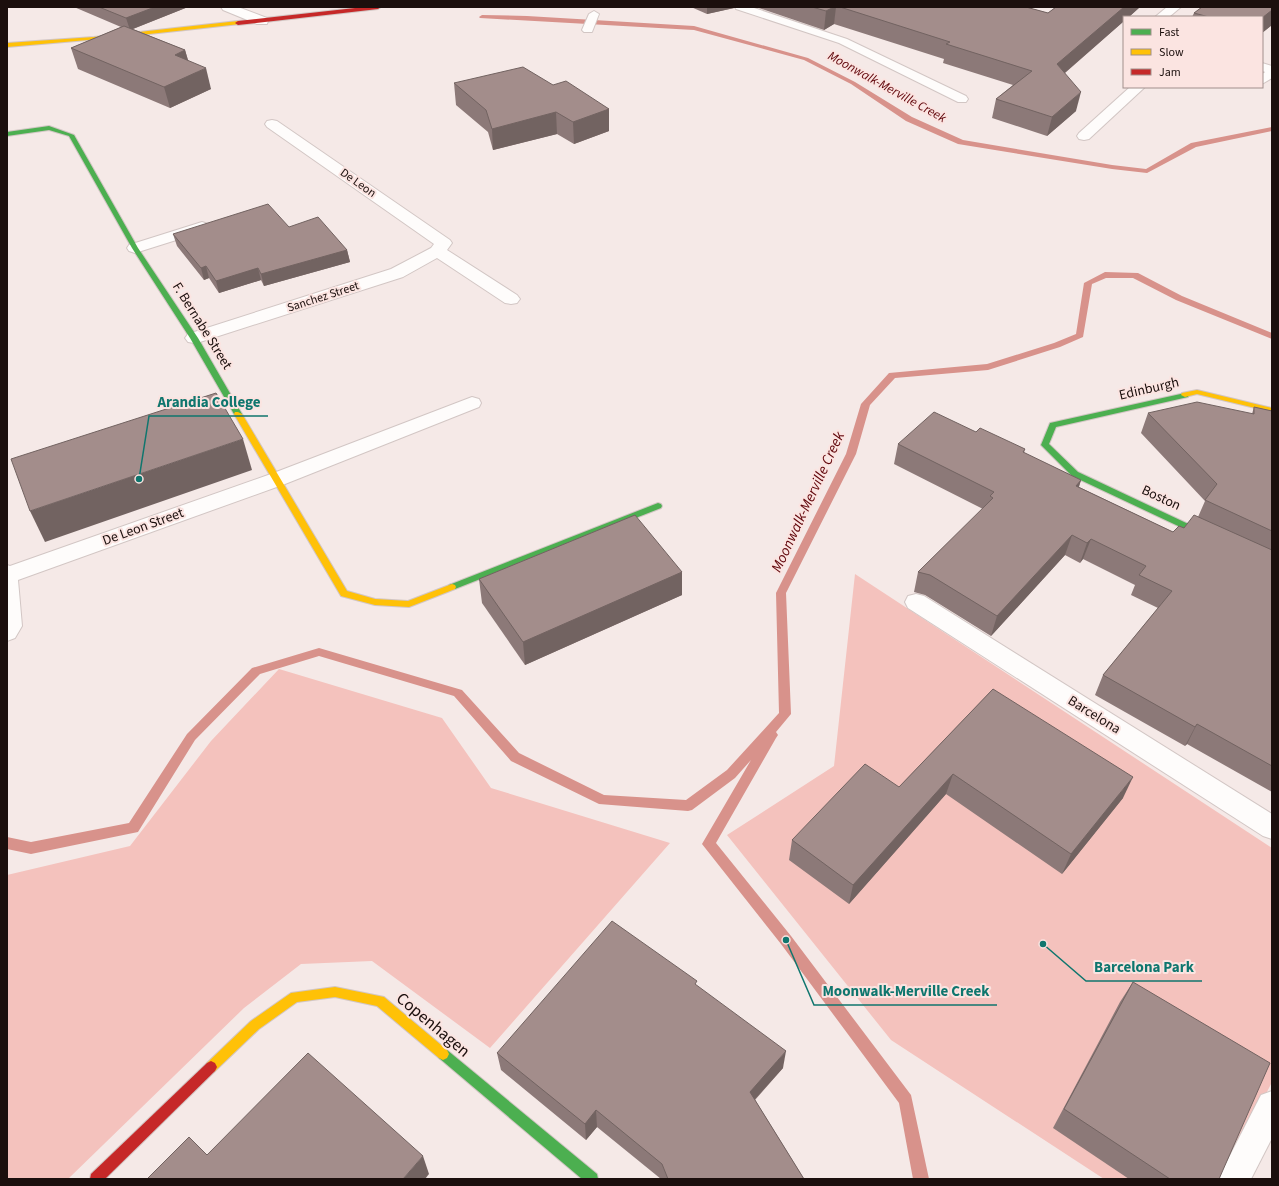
<svg xmlns="http://www.w3.org/2000/svg" width="1279" height="1186" font-family="'Source Sans 3',sans-serif">
<style>
.green{fill:#f4c2bd}
.lines{fill:none;stroke-linecap:round;stroke-linejoin:round}
.stream{fill:#d8928b;fill-rule:evenodd}
.lane-casing{stroke:#d2c6c4;stroke-width:2}
.street-casing{stroke:#d2c6c4;stroke-width:2}
.fast-casing{stroke:#d2c6c4;stroke-width:2}
.slow-casing{stroke:#d2c6c4;stroke-width:2}
.jam-casing{stroke:#d2c6c4;stroke-width:2}
.lane{fill:#fefcfb;fill-rule:evenodd}
.street{fill:#fefcfb;fill-rule:evenodd}
.fast{fill:#4caf50;fill-rule:evenodd}
.slow{fill:#ffc107;fill-rule:evenodd}
.jam{fill:#c62828;fill-rule:evenodd}
.wall{fill:#8c7978}
.shaded-wall{fill:#726361}
.building{fill:#a38d8b;stroke:#726361}
.labels{text-anchor:middle;dominant-baseline:central;stroke-width:4;stroke-linejoin:round;paint-order:stroke}
.far-street-label{font-size:12px;fill:#1b0f0d;stroke:#fbe4e1}
.far-water-label{font-size:13px;font-style:italic;fill:#60050a;stroke:#fbe4e1}
.street-label{font-size:14px;fill:#1b0f0d;stroke:#fbe4e1}
.water-label{font-size:15px;font-style:italic;fill:#60050a;stroke:#fbe4e1}
.near-street-label{font-size:17px;fill:#1b0f0d;stroke:#fbe4e1}
.leader{fill:none;stroke:#0f766e;stroke-width:1.5}
.callout-dot{fill:#0f766e;stroke:#fbe4e1;stroke-width:1.5}
.callout-label{font-size:15px;text-anchor:middle;font-weight:bold;fill:#0f766e;stroke:#fbe4e1;stroke-width:4;stroke-linejoin:round;paint-order:stroke}
</style>
<rect width="100%" height="100%" fill="#f5e9e7"/>
<g class="green">
<path d="M855,574L1272,848V1082L1223,1179H1104L891,1040L727,835L834,766Z"/>
<path d="M279,669L442,718L491,788L670,843L490,1048L372,961L301,964L244,1008L68,1179H7V875L130,846L211,741Z"/>
</g>
<g class="lines">
<g class="stream">
<path d="M482,15L527,16L694,26L808,58L855,82L912,117L963,140L1112,165L1146,169L1191,143L1272,127V131L1196,147L1147,173L1112,169L958,144L906,121L851,84L804,60L694,30L480,18L479,17Z"/>
<path d="M1105,272L1138,273L1182,296L1272,333V339L1176,300L1133,278H1106L1092,284L1083,337L1060,347L988,370L895,378L870,405L856,454L786,593L791,714L776,732L778,735L776,738L716,843L791,936L911,1095L929,1179H913L899,1103L781,944L702,844L751,760L735,778L692,810L688,811L599,804L511,761L454,696L319,656L260,674L195,740L138,832L31,854L7,849V837L31,842L129,823L187,734L252,668L319,648L462,690L519,753L604,795L686,800L727,770L779,713L776,593L846,454L861,404L889,373L987,364L1054,343L1076,334L1084,283Z"/>
</g>
<defs>
<g id="lane">
<path d="M735,7H751L847,39L966,96L968,99L966,102H958L839,43L736,9Z"/>
<path d="M594,11L599,14L592,32H584L582,30L589,14Z"/>
<path d="M1272,68V78L1262,84V74Z"/>
</g>
<g id="street">
<path d="M221,7H238L267,18L268,21L267,24H257L223,10Z"/>
<path d="M1167,7H1181L1169,17H1155Z"/>
<path d="M1262,63L1272,66V74L1262,71Z"/>
<path d="M1130,87H1145L1089,139L1084,140L1079,139L1077,136L1079,133Z"/>
<path d="M272,120L277,121L450,240L452,243L447,250L517,295L520,299L517,303L511,304L505,303L437,258L403,277L200,342L194,343L188,342L185,338L188,334L391,269L431,248L434,244L267,127L265,124L267,121Z"/>
<path d="M202,222L208,224L210,227L208,230L135,253L129,251L127,248L129,245Z"/>
<path d="M472,397L479,399L481,403L479,407L285,484L18,580L22,626L15,638L7,641V565L10,566L271,474Z"/>
<path d="M916,594L924,596L1272,814V839L1263,836L908,608L905,602L908,596Z"/>
<path d="M1272,1091V1138L1251,1179H1218L1261,1095Z"/>
</g>
<g id="fast">
<path d="M49,126L74,135L138,248L198,338L242,414L241,416H238L234,414L190,338L132,248L69,136L49,130L7,136V132Z"/>
<path d="M1185,393L1189,395L1188,397L1056,427L1049,444L1078,472L1216,537L1217,539L1216,541H1210L1072,476L1041,445L1050,423Z"/>
<path d="M658,503L661,504L662,506L661,508L455,589H449L448,587L449,585Z"/>
<path d="M443,1048L447,1050L597,1174L598,1179H582L439,1058L437,1054L439,1050Z"/>
</g>
<g id="slow">
<path d="M238,21L240,22V24L122,37L7,47V43L94,37Z"/>
<path d="M1197,390L1272,408V412L1197,394L1185,397L1181,395L1182,393Z"/>
<path d="M235,412H238L242,414L347,591L375,599L408,601L452,584L455,585L456,587L455,589L409,607L375,605L341,596L234,414Z"/>
<path d="M335,987L384,997L447,1050L449,1054L447,1058L443,1060L439,1058L377,1006L335,997L297,1002L259,1029L215,1071L211,1073L207,1071L205,1067L207,1063L251,1021L291,993Z"/>
</g>
<g id="jam">
<path d="M364,7H381L378,9L238,25L235,23L238,21Z"/>
<path d="M211,1061L215,1063L217,1067L215,1071L105,1179H90L91,1174L207,1063Z"/>
</g>
</defs>
<use href="#lane" class="lane-casing"/>
<use href="#street" class="street-casing"/>
<use href="#fast" class="fast-casing"/>
<use href="#slow" class="slow-casing"/>
<use href="#jam" class="jam-casing"/>
<use href="#lane" class="lane"/>
<use href="#street" class="street"/>
<use href="#fast" class="fast"/>
<use href="#slow" class="slow"/>
<use href="#jam" class="jam"/>
</g>
<g class="wall">
<path d="M74,7H188L133,29L185,50L188,60L211,89L170,108L78,69L71,48L121,27Z"/>
<path d="M691,7H734V8L707,14Z"/>
<path d="M756,7H1026L1048,13L1056,7H1140L1065,73L1076,111L1047,136L992,118L996,99L1013,85L943,63L944,59L834,24L824,30Z"/>
<path d="M1202,7H1272V25L1262,33V17H1192L1194,13Z"/>
<path d="M454,83L553,85L609,109V131L574,144L557,134L493,150L488,132L456,105Z"/>
<path d="M289,227L347,250L350,262L264,286L261,280L219,293L209,278L204,280L177,246L173,234Z"/>
<path d="M1254,407L1272,411V792L1187,744L1185,746L1095,695L1103,675L1158,608L1131,595L1135,585L1083,559L1080,563L1065,555L991,636L925,595L914,592L918,572L983,509L894,464L898,444L976,432L1025,449L1024,453L1081,480L1079,487L1173,532L1184,528L1198,517L1205,501L1141,433L1148,413L1252,414Z"/>
<path d="M682,572V595L525,665L482,603L479,579Z"/>
<path d="M993,689L1123,798L1062,874L946,794L849,904L789,860L792,840L899,787Z"/>
<path d="M1133,982L1219,1179H1129L1053,1128L1120,1002Z"/>
<path d="M697,986L783,1068L755,1100L804,1179H661L597,1127L586,1140L501,1070L497,1053Z"/>
</g>
<g class="shaded-wall">
<path d="M155,7H188L130,30L126,18Z"/>
<path d="M707,7H734V8L707,14Z"/>
<path d="M834,7H836L834,24L824,30L826,11Z"/>
<path d="M1124,7H1140L1129,17H1124V21L1053,83L1057,64Z"/>
<path d="M1272,10V25L1262,33V18Z"/>
<path d="M185,50L191,71L175,55Z"/>
<path d="M206,68L211,89L170,108L164,87Z"/>
<path d="M1081,92L1076,111L1047,136L1052,117Z"/>
<path d="M609,109V131L574,144L573,122Z"/>
<path d="M556,112L557,134L493,150L492,129Z"/>
<path d="M347,250L350,262L264,286L261,274Z"/>
<path d="M206,266L209,278L204,280L201,268Z"/>
<path d="M258,268L261,280L219,293L216,281Z"/>
<path d="M243,439L252,470L45,542L30,511Z"/>
<path d="M1081,480L1074,500L1076,486Z"/>
<path d="M1072,535L1065,555L991,636L997,616Z"/>
<path d="M1091,539L1083,559L1080,563L1087,543Z"/>
<path d="M682,572V595L525,665L523,642Z"/>
<path d="M1197,724L1187,744L1185,746L1195,727Z"/>
<path d="M953,774L946,794L849,904L853,885Z"/>
<path d="M1133,777L1123,798L1062,874L1071,854Z"/>
<path d="M786,1051L783,1068L747,1108L750,1092Z"/>
<path d="M596,1110L597,1127L586,1140L585,1124Z"/>
<path d="M423,1156L429,1174L425,1179H403Z"/>
</g>
<g class="building">
<path d="M99,7H155L126,18Z"/>
<path d="M812,7H834L826,11Z"/>
<path d="M840,7H1026L1048,13L1056,7H1124L1057,64L1081,92L1052,117L996,99L1032,71L946,44L950,42Z"/>
<path d="M1202,7H1272V10L1262,18V17H1209L1194,13Z"/>
<path d="M124,26L185,50L175,55L206,68L164,87L71,48Z"/>
<path d="M523,67L553,85L566,81L609,109L573,122L556,112L492,129L486,110L454,83Z"/>
<path d="M268,204L289,227L318,217L347,250L261,274L258,268L216,281L206,266L201,268L173,234Z"/>
<path d="M216,393L243,439L30,511L11,459Z"/>
<path d="M1197,402L1254,414V407L1272,411V531L1205,500L1217,484L1148,413Z"/>
<path d="M934,412L976,432L980,428L1025,449L1023,452L1081,480L1076,486L1173,532L1179,526L1184,528L1194,515L1272,550V766L1197,724L1195,727L1103,675L1172,591L1139,575L1146,566L1091,539L1087,543L1072,535L997,616L930,575L918,572L993,498L990,496L994,492L898,444Z"/>
<path d="M635,515L682,572L523,642L479,579Z"/>
<path d="M993,689L1133,777L1071,854L953,774L853,885L792,840L865,764L899,787Z"/>
<path d="M612,921L697,981L695,984L786,1051L750,1092L804,1179H668L662,1164L596,1110L585,1124L497,1053Z"/>
<path d="M1133,982L1270,1063L1219,1179H1170L1064,1109Z"/>
<path d="M308,1053L423,1156L403,1179H147L189,1137L207,1155Z"/>
</g>
<g class="labels">
<g class="far-street-label">
<text transform="translate(358 183) rotate(35)">De Leon</text>
<text transform="translate(323 297) rotate(-18)">Sanchez Street</text>
</g>
<g class="far-water-label">
<text transform="translate(887 87) rotate(29)">Moonwalk-Merville Creek</text>
</g>
<g class="street-label">
<text transform="translate(202 326) rotate(58)">F. Bernabe Street</text>
<text transform="translate(1149 389) rotate(-13)">Edinburgh</text>
<text transform="translate(1161 498) rotate(25)">Boston</text>
<text transform="translate(143 527) rotate(-20)">De Leon Street</text>
<text transform="translate(1094 715) rotate(32)">Barcelona</text>
</g>
<g class="water-label">
<text transform="translate(808 502) rotate(-65)">Moonwalk-Merville Creek</text>
</g>
<g class="near-street-label">
<text transform="translate(433 1025) rotate(40)">Copenhagen</text>
</g>
</g>
<path class="leader" d="M139 479L149 416H268M1043 944L1086 981H1202M786 940L814 1005H997"/>
<g class="callout-dot">
<circle cx="139" cy="479" r="4"/>
<circle cx="1043" cy="944" r="4"/>
<circle cx="786" cy="940" r="4"/>
</g>
<g class="callout-label">
<text x="209" y="407">Arandia College</text>
<text x="1144" y="972">Barcelona Park</text>
<text x="906" y="996">Moonwalk-Merville Creek</text>
</g>
<rect width="1279" height="1186" fill="none" stroke="#1b0f0d" stroke-width="16"/>
<rect x="1123" y="16" width="140" height="72" fill="#fbe4e1" stroke="#a18f8c"/>
<rect x="1131" y="29" width="20" height="6" fill="#4caf50" stroke="#a18f8c"/>
<text x="1159" y="36" font-size="12" fill="#1b0f0d">Fast</text>
<rect x="1131" y="49" width="20" height="6" fill="#ffc107" stroke="#a18f8c"/>
<text x="1159" y="56" font-size="12" fill="#1b0f0d">Slow</text>
<rect x="1131" y="69" width="20" height="6" fill="#c62828" stroke="#a18f8c"/>
<text x="1159" y="76" font-size="12" fill="#1b0f0d">Jam</text>
</svg>
